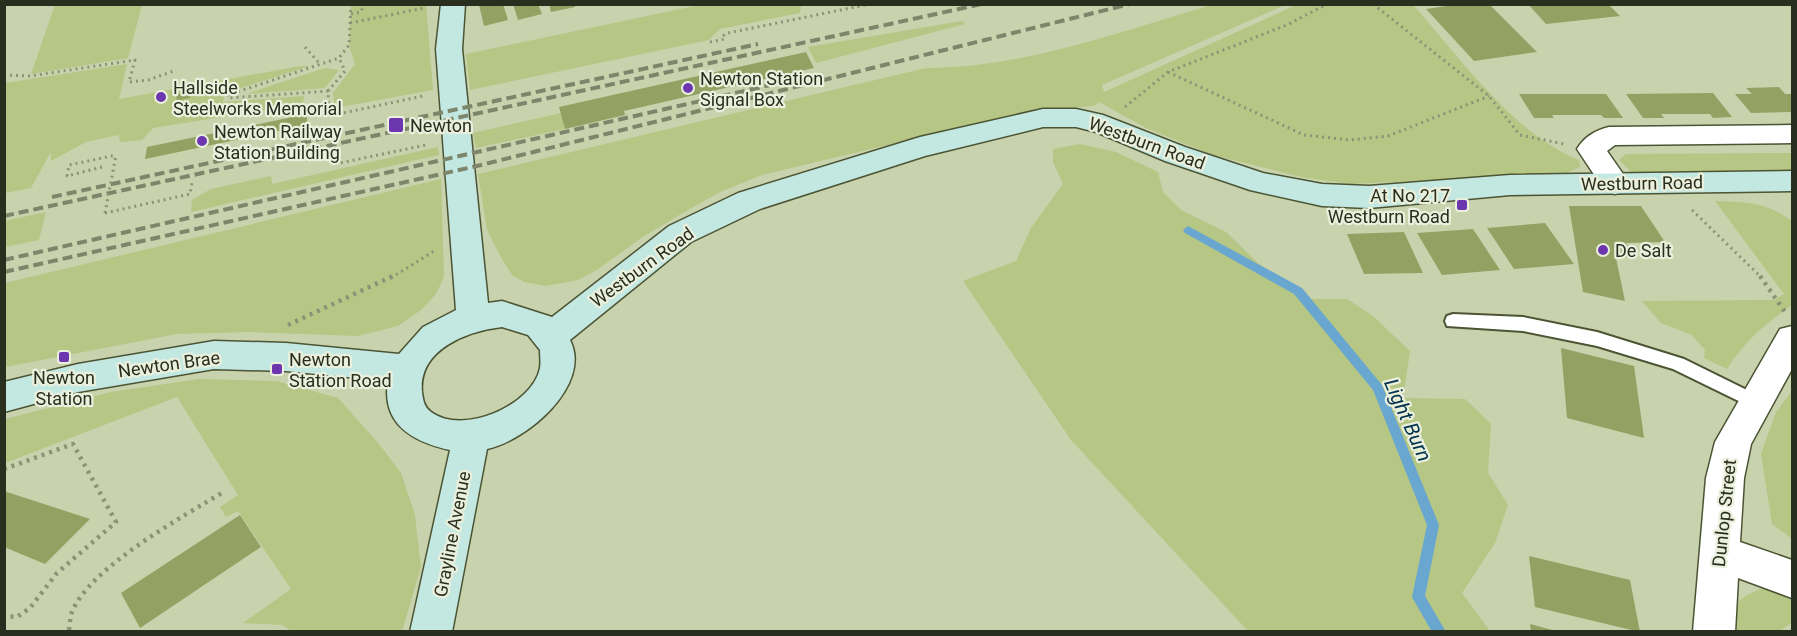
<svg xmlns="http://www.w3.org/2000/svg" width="1797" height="636" font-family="Roboto,sans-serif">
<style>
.green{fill:#b6c685}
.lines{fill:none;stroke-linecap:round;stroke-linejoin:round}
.stream{fill:#69a6d0;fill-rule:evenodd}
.building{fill:#93a263}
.lane-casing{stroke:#4c5433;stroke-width:4}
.street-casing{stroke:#4c5433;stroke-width:3}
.secondary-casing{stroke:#4c5433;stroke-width:3}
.path-far1{stroke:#8b9376;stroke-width:3;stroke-dasharray:2 4;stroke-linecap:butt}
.path{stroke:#8b9376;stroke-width:4.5;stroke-dasharray:3 5;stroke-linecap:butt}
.lane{fill:#fff;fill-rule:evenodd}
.street{fill:#fff;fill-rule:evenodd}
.secondary{fill:#c3e8e2;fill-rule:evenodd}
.rail{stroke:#7d856a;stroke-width:4;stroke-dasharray:10 5;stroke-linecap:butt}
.path-bridge{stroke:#8b9376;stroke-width:3;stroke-dasharray:2 4;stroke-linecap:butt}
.poi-dot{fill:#6c37ae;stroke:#ebf0dd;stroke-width:2}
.labels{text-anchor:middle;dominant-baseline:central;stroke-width:4.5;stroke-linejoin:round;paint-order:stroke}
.poi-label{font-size:18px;fill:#2a2e1f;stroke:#ebf0dd;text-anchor:start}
.street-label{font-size:18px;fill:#2a2e1f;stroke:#ebf0dd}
.water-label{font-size:20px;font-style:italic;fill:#00314d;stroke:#ebf0dd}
</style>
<rect width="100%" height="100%" fill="#c8d2ad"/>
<g class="green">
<path d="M704,4L807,5L801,6L800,13L720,29L709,40L470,90L466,54Z"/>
<path d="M1215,4L1285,5L1102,85L1104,92L1296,5H1413C1459,56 1514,135 1579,160L1580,167L1563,175L1349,184L1301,177L1213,155L1146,128L1099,102L1094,106L1029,111L762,175L720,192L681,214L641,238L597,270L578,280L546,286L524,282L512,275L503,261L487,230L478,174L926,68C1024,68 1121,31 1215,4Z"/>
<path d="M55,5H142L128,58L31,74Z"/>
<path d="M351,5H426L433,90L335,108L333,93L355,64L349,45Z"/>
<path d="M962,21L965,24L816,63L808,47Z"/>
<path d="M127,64L119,99L300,66H310L225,93L223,102L304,96L303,104L153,128L142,140L120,142L119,135L86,142L51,161V152L31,188L5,193V83Z"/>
<path d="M325,68L339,70L325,88L246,94Z"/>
<path d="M561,113L565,129L476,148L473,133Z"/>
<path d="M1080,144L1116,152L1158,172L1163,192L1181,210L1226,232L1258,263L1310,299H1347L1373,316L1410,351L1403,398L1465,399L1491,424L1488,473L1508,505L1495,543L1462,593L1490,631H1248L1071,440L963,281L1016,261L1031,228L1063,184L1053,162V149Z"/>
<path d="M438,147L439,155L191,212L192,200L211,189L271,176L272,184Z"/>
<path d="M1792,153V173L1634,175L1619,160L1626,154Z"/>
<path d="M441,179L444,277L436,294L421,310L398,326L358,336L250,332L177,334L5,367V283Z"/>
<path d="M1715,201C1747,202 1766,202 1792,221V305C1767,322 1743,343 1727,369L1704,358L1705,350L1692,335L1661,323L1642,301L1774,300L1784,294Z"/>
<path d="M46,212L39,240L5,247V221Z"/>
<path d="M199,379L277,381L338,398L379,444L401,473L415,515L417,533L421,567L402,631H292L282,625L243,623L291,589L238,511L226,517L220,507L238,495L177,397L5,463V419L111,392Z"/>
<path d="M1792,391V539L1772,524L1761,454L1776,412Z"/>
<path d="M1760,589L1792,592V622L1780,631H1731C1730,605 1737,599 1760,589Z"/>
</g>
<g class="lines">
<path class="stream" d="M1188,226L1302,288L1382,385L1439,525L1425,596L1446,632H1432L1412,597L1427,525L1373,390L1294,294L1185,233L1183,230Z"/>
</g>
<g class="building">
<path d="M484,4H503L508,20L484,26L479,5Z"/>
<path d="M513,4H538L542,14L518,20Z"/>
<path d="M549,4H574L575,7L551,12Z"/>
<path d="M1460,4H1489L1537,52L1474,61L1426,9Z"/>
<path d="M1528,4H1608L1620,16L1546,24Z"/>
<path d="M806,52L814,68L624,111L625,115L565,129L559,107Z"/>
<path d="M1779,87L1785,94H1792V112L1751,113L1735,94H1752L1746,88Z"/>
<path d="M191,91L190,98L176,101L177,94Z"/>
<path d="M1713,93L1732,117L1713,118L1710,114H1661L1664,118H1643L1626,94Z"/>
<path d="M1519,94H1606L1623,118H1604L1601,115H1552L1554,118H1534Z"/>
<path d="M307,114V125L145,159L147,147Z"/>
<path d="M1569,206H1641L1665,242L1626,243L1635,257L1616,258L1625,301L1583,292Z"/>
<path d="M1545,223L1574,264L1514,269L1487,228Z"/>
<path d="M1473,229L1500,270L1442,275L1417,233Z"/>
<path d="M1404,232L1423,273L1364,274L1347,234Z"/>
<path d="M1561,348L1634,366L1644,438L1567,418Z"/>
<path d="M4,491L90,519L45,564L4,547Z"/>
<path d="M240,515L261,547L140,628L121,593Z"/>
<path d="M1529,556L1630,580L1640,632L1535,607Z"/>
<path d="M1530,624L1556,631V632H1531Z"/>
</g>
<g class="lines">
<defs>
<path id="lane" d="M1453,314L1523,317L1597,332L1684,359L1761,397L1764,402L1761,407L1755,409L1673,369L1597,346L1523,331L1447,326L1445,321L1447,316Z"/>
<g id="street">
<path d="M1792,125V143L1615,145L1607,151L1630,184L1625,191L1615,194L1605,191L1577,149C1584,137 1596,130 1609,127Z"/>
<path d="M1792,326V369L1751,444L1744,478L1740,542L1792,560V598L1738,578L1735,632H1693L1706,478L1715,442L1780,329Z"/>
</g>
<path id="secondary" d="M441,4H465L462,49L488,303L502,301L552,317L669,226L738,193L920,137L1043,109H1076L1103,115L1185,147L1263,173L1322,184L1369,186L1510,175L1792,171V191L1510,195L1369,208L1322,206L1250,190L1165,161L1096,132L1076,127H1043L925,156L760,209L691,242L570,340C593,385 526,441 487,449L452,632H410L450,450C414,442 381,425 388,381L286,371L214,369L78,392L4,412V382L78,364L214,341L286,343L399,354L423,327L456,310L436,49ZM502,327L528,335L540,350C540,355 541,362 540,368C533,405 463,436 431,412C424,407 423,400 422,392C418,349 468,331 502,327Z"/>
</defs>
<use href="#lane" class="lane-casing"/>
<use href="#street" class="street-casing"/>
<use href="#secondary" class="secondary-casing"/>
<g class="path-far1">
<path d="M351,4L349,45L339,58L228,95V98L328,91L329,116L423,96"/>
<path d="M1373,4L1489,96L1520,135L1564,144"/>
<path d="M351,14L361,12L364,4"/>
<path d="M350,23L424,8"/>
<path d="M710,42L725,39L724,35L728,33L870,4"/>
<path d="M305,47L320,64"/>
<path d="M1168,72L1304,135L1350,140L1388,136L1489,96"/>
<path d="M4,75L30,76L135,60L129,82L148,80L174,71"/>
<path d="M328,91L345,71L339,58"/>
<path d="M1125,107L1168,72L1289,24L1327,4"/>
<path d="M257,135L287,131"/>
<path d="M335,164L426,145"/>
<path d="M102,167L67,176L69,165L116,155"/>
<path d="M1692,210L1762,278"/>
<path d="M105,213L190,194L192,183"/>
<path d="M391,278L434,251"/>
</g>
<g class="path">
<path d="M1760,276L1785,312"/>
<path d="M288,325L393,276"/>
<path d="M4,469L73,444L116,522L57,573L30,608L17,617L4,616"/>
<path d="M69,630C70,624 70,617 72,612C90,567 184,516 225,491"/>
</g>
<use href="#lane" class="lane"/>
<use href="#street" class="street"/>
<use href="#secondary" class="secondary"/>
<g class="rail">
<path d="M52,197L758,44"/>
<path d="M4,216L982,4"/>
<path d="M4,260L788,81"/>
<path d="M4,272L477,166L1130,4"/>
</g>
<path class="path-bridge" d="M105,213L116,155"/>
</g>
<g class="poi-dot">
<circle cx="688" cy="88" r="6"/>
<circle cx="161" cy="97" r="6"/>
<rect x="388" y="117" width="16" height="16" rx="3"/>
<circle cx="202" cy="141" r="6"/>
<rect x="1456" y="199" width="12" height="12" rx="3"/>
<circle cx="1603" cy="250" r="6"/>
<rect x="58" y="351" width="12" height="12" rx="3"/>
<rect x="271" y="363" width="12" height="12" rx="3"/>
</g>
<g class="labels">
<g class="poi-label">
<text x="700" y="78">Newton Station<tspan x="700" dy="21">Signal Box</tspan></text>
<text x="173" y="87">Hallside<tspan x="173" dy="21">Steelworks Memorial</tspan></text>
<text x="410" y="125">Newton</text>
<text x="214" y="131">Newton Railway<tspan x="214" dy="21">Station Building</tspan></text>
<text x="1450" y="195" text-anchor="end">At No 217<tspan x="1450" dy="21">Westburn Road</tspan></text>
<text x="1615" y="250">De Salt</text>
<text x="289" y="359">Newton<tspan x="289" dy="21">Station Road</tspan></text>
<text x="64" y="377" text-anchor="middle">Newton<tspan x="64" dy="21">Station</tspan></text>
</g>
<g class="street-label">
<text transform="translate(1147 143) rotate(20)">Westburn Road</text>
<text transform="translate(1642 183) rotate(-1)">Westburn Road</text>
<text transform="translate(642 267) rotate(-36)">Westburn Road</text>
<text transform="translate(169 364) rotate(-8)">Newton Brae</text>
<text transform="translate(1724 513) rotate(-84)">Dunlop Street</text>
<text transform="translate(452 534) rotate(-79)">Grayline Avenue</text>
</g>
<g class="water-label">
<text transform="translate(1408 420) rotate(66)">Light Burn</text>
</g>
</g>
<rect width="1797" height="636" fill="none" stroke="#2a2e1f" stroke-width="12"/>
</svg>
